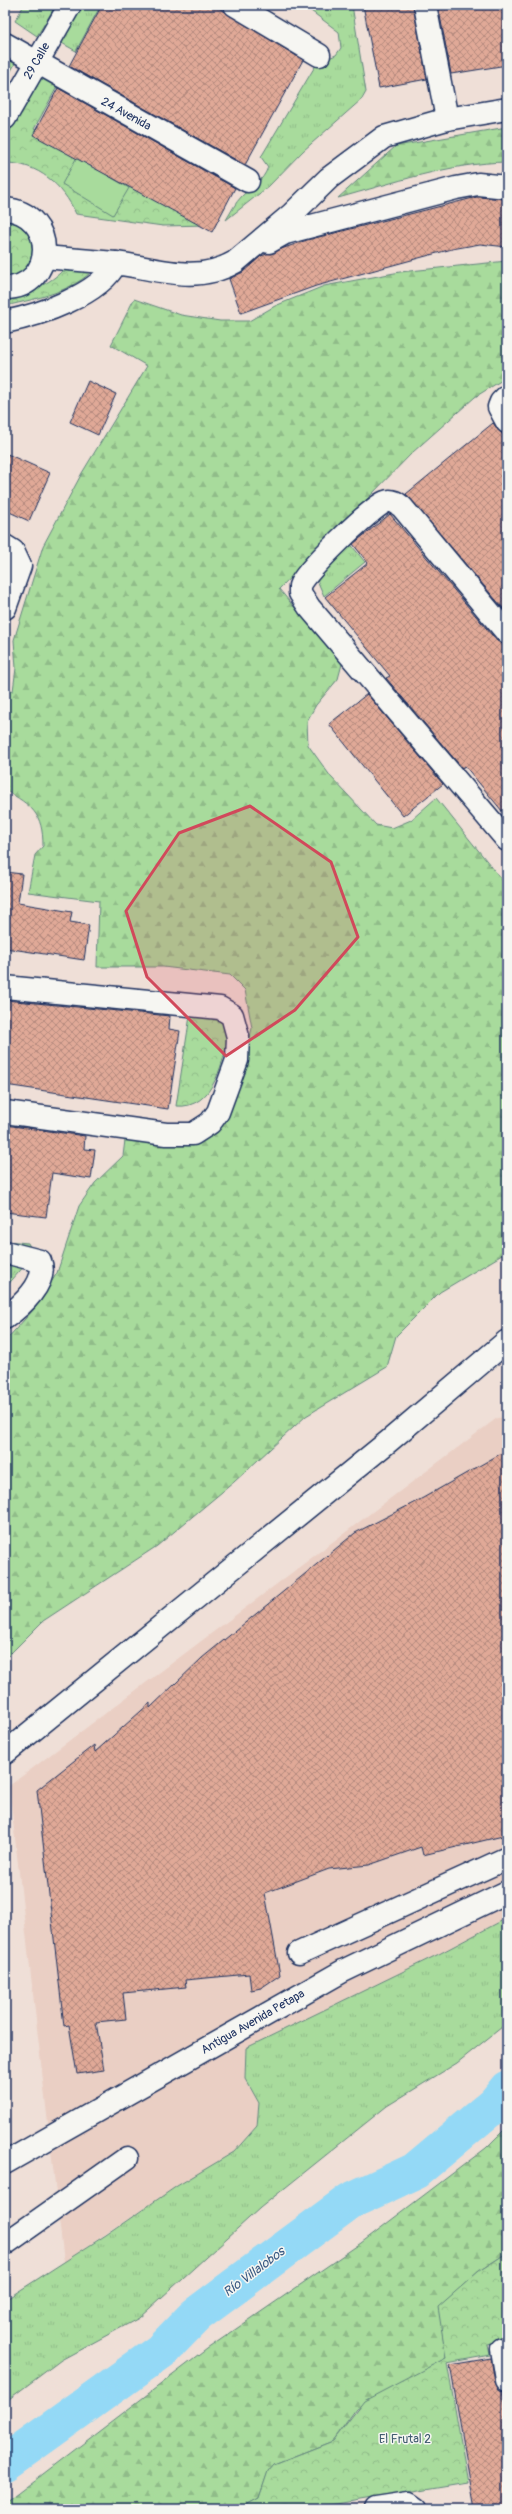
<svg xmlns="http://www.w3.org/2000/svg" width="512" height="2514" font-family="Pangolin,sans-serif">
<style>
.built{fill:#eacfc4}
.grass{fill:url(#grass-tufts);stroke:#62857d}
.forest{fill:url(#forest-firs);stroke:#62857d}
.park{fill:url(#park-crowns);stroke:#62857d}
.garden{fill:#a8db9c;stroke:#62857d}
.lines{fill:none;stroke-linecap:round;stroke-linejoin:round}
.river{stroke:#94d9f6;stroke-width:37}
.building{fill:url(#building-cross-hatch);stroke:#1b2f5e}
.minor-casing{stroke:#1b2f5e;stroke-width:25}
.minor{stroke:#f6f6f2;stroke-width:22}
.marked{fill:#d1495b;fill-opacity:0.2;stroke:#d1495b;stroke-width:3;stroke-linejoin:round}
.labels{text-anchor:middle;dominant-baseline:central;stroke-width:3;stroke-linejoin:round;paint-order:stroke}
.street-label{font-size:12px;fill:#1b2f5e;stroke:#f6f6f2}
.park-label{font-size:12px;fill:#3e5a6e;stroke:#f6f6f2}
.water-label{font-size:13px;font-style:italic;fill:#395a84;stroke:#f6f6f2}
</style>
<defs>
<pattern id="grass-tufts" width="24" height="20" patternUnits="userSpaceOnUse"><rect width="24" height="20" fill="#a8db9c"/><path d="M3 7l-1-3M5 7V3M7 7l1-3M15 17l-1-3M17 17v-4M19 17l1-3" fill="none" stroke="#90bc89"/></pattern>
<pattern id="forest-firs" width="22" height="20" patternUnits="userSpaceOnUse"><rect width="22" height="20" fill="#a8db9c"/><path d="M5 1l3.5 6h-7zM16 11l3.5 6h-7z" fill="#90bc89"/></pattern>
<pattern id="park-crowns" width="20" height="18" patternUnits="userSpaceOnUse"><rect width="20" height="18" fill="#a8db9c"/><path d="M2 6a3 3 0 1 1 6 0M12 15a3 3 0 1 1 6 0" fill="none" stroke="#90bc89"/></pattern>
<pattern id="building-cross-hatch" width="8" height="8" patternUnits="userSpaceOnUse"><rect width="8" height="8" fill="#e0a997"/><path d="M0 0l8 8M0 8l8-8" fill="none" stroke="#b58a7e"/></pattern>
</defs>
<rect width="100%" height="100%" fill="#efdfd7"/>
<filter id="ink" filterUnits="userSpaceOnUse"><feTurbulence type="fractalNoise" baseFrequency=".025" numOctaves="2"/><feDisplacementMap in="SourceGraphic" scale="8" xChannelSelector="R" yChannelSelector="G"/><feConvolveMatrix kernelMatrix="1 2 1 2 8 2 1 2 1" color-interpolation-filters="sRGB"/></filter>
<g filter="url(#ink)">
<path class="built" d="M507,1417V1918L439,1954L246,2048L245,2078L259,2103L257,2126L234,2152L177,2186L64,2262L9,1786L497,1418Z"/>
<g class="grass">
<path d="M24,5H56L37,36L15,21Z"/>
<path d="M78,5H101L76,51L58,41Z"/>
<path d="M314,5H352L366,92L362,99L303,151L269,186L226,220C231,212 235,203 242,196C252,186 263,182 268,167L261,157L317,63L336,55L341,48L339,32L311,11Z"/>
<path d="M348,541L365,562L324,596L317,580Z"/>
<path d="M507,1918V2023L457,2063L387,2106L260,2208L139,2318L61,2360L5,2402V2300L106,2235L177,2186L234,2152L257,2126L259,2103L245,2078L246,2048L439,1954Z"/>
</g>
<g class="forest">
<path d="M507,127V162C450,163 393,183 338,198L396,146Z"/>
<path d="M507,261V377L475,397L413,452L279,589L342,664L338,679L316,705L307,721L308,745L331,777L376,825L392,828L411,820L436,798L507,886V1252L440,1292L396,1336L387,1367L306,1416L234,1482L157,1546L43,1621L5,1659V1341L35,1308L57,1273L79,1206L95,1183L123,1156L126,1132L199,1134L242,1072L252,1028L245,990L230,975L163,967H97L99,901L28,892L35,855L43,846C43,813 32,806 5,790V689L13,691L16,668L14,640L43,546L82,473L147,366L111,345L134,299L181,315L220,321H249L275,306L324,286L400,272Z"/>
<path d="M507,2127V2253L479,2271L439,2307L446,2358L356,2409L333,2441L274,2464L268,2472L259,2498L239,2509H5V2503L207,2349L361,2243L486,2148Z"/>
</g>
<g class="park">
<path d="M5,42L22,52L5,81Z"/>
<path d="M43,62L63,76L34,129L208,225L163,226L76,214C63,185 38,163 5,163V126Z"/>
<path d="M5,211L18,214L42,256L5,286Z"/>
<path d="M78,248L104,253C90,289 39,298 5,306V296C38,290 63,280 78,248Z"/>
<path d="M192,1003H203L230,1028C224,1058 215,1110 176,1106Z"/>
<path d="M7,1241L28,1243L32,1251L26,1264L5,1288Z"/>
<path d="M507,2253V2341L488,2345L490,2355L447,2363L468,2482L306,2509H239L259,2498L268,2471L274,2464L333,2441L364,2401L446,2358L438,2307L479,2271Z"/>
</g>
<path class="garden" d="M77,157L129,188L113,215L62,184Z"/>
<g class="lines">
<path class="river" d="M5,2463L161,2351L196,2315L350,2201L415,2171L495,2104L507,2089"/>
</g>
<g class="building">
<path d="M102,5H214L303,60L245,165L69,66Z"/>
<path d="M363,5H413L427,79L379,88Z"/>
<path d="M438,5H507V65L451,74Z"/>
<path d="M58,88L235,188L212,232L33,135Z"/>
<path d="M477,197L507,199V247L480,244L452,249L316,286L241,313L229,279L243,272L261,256L307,240Z"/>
<path d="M88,381L116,394L98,435L70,422Z"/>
<path d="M493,423L500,432L507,436V613L406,494Z"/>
<path d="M5,453L50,473L29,521L5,510Z"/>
<path d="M390,514L497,641L507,645V817L465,766L462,768L386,678L390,676L325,597L368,563L353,544Z"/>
<path d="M367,694L443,784L403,816L329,724Z"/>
<path d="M5,872L22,874L18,903L72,912L70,922L89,925L84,960L5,948Z"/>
<path d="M5,1000L170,1016L169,1029L180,1031L168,1109L5,1085Z"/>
<path d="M5,1125L85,1136L84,1149L95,1150L91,1179L52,1173L46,1217L5,1212Z"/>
<path d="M507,1450V1835L423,1855L421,1847L369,1865L329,1869L265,1893L280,1975L261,1988L251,1990L249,1974L185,1980L186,1987L123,1993L126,2019L96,2022L104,2070L77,2074L69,2025L64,2026L37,1790L94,1745L95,1752L150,1703V1708L202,1658L355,1533L423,1498Z"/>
<path d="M491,2358L495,2382L503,2392L507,2418V2509H475L450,2365Z"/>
</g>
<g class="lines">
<defs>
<g id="minor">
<path d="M235,5L319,55"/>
<path d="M425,5L447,119"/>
<path d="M5,44L248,181"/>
<path d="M5,118L70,5"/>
<path d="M5,209C58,213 56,288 5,288"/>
<path d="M269,242L285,233L456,188L478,184L507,187"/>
<path d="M44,257C68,259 91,261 115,263C156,268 195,285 235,262L292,214L329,178L384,137L447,119L507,109"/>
<path d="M5,322C39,315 100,295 116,263"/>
<path d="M507,396L501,402L499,407L507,422"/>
<path d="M5,546L13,551L20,566L5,608"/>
<path d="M507,633L402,507C397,503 392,499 385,502C371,508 304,572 300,586V593L309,607L507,840"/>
<path d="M5,987L220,1008L232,1015L238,1037L237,1060L218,1112L210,1123L193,1134H166L5,1112"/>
<path d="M5,1252L40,1261C49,1282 20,1307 5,1318"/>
<path d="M5,1753L389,1441L507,1341"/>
<path d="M299,1953L507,1858"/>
<path d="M5,2163L343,1971L507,1892"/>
<path d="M5,2244L127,2158"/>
<path d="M502,2349L507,2380"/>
<path d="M376,2509L409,2504L416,2509"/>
</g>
</defs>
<use href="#minor" class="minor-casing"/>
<use href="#minor" class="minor"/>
</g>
</g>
<path class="marked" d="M250,806L331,862L358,937L295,1010L226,1056L147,977L126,911L179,833Z"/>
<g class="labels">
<g class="street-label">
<text transform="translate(37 61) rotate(-60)">29 Calle</text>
<text transform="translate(126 114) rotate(29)">24 Avenida</text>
<text transform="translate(253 2022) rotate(-30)">Antigua Avenida Petapa</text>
</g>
<g class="park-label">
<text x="405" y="2439">El Frutal 2</text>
</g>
<g class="water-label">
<text transform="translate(254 2272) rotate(-37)">Río Villalobos</text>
</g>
</g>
<rect width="512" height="2514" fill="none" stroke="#f6f6f2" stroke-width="20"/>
<rect x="10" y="10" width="492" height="2494" fill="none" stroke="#1b2f5e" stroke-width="1.5" filter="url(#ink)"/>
</svg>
